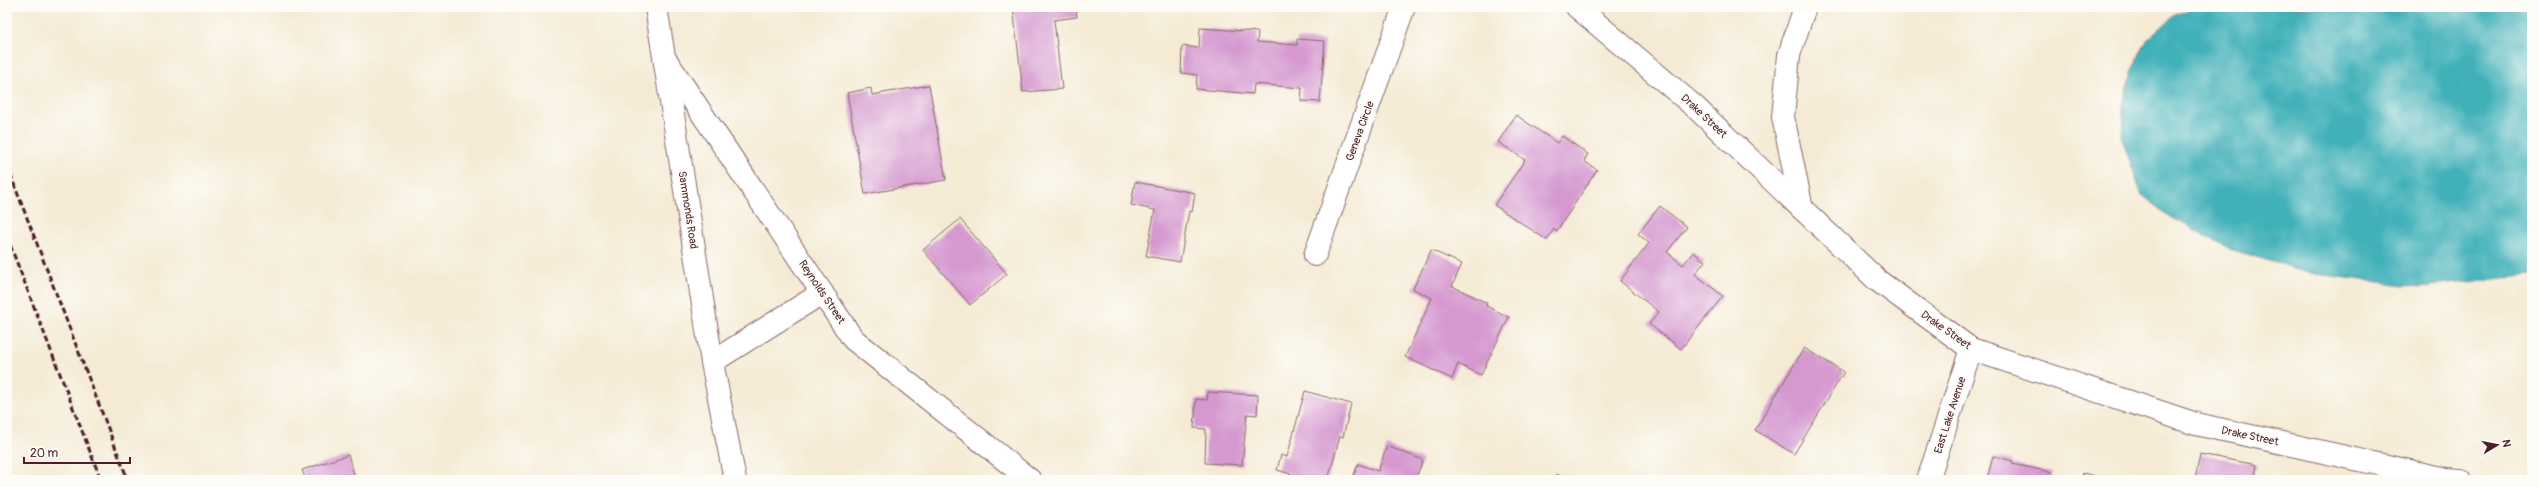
<svg xmlns="http://www.w3.org/2000/svg" width="2539" height="487" font-family="Pangolin,sans-serif">
<style>
.water{fill:#3fb0b9;stroke:#446872}
.building{fill:#d599d0}
.lines{fill:none;stroke-linecap:round;stroke-linejoin:round}
.minor-casing{stroke:#866666;stroke-width:24}
.tertiary-casing{stroke:#866666;stroke-width:24}
.secondary-casing{stroke:#866666;stroke-width:24}
.minor{stroke:#fff;stroke-width:22}
.tertiary{stroke:#fff;stroke-width:22}
.secondary{stroke:#fff;stroke-width:22}
.rail{stroke:#4a1f2b;stroke-width:3;stroke-dasharray:6 3;stroke-linecap:butt}
.labels{text-anchor:middle;dominant-baseline:central;stroke-width:4;stroke-linejoin:round;paint-order:stroke}
.street-label{font-size:11px;fill:#4a1f2b;stroke:#fdfcf7}
</style>
<rect width="100%" height="100%" fill="#fdfcf7"/>
<filter id="ink" filterUnits="userSpaceOnUse"><feTurbulence type="fractalNoise" baseFrequency=".025" numOctaves="2"/><feDisplacementMap in="SourceGraphic" scale="8" xChannelSelector="R" yChannelSelector="G"/><feConvolveMatrix kernelMatrix="1 2 1 2 8 2 1 2 1" color-interpolation-filters="sRGB"/></filter>
<filter id="wash" filterUnits="userSpaceOnUse"><feTurbulence type="fractalNoise" baseFrequency=".012" numOctaves="4" result="noise"/><feDisplacementMap in="SourceGraphic" scale="16" xChannelSelector="R" yChannelSelector="G"/><feGaussianBlur stdDeviation="0.9" result="paint"/><feColorMatrix in="noise" values="0 0 0 0 0 0 0 0 0 0 0 0 0 0 0 0 0 1.4 0 .05"/><feComposite in="paint" operator="in"/></filter>
<g filter="url(#wash)">
<rect width="100%" height="100%" fill="#f5ebd5"/>
<path class="water" d="M2195,7H2526L2532,9V275L2421,287L2315,274L2232,250L2171,217L2142,195L2122,139L2123,105L2131,72L2146,41L2175,15Z"/>
<g id="blocks">
<g class="building">
<path d="M1013,7H1076L1077,17L1054,20L1062,89L1023,92Z"/>
<path d="M1200,28L1258,32L1257,42L1297,45V39L1325,41L1320,102L1301,101L1302,88L1254,84L1253,94L1196,89L1197,75L1181,73L1182,46L1199,48Z"/>
<path d="M929,85L946,180L865,194L847,93L871,88L872,95Z"/>
<path d="M1516,115L1557,143L1562,136L1588,154L1584,161L1597,170L1556,232L1554,229L1547,240L1494,205L1525,160L1498,142Z"/>
<path d="M1135,182L1195,193L1192,212L1189,211L1180,262L1146,256L1155,210L1131,205Z"/>
<path d="M1660,206L1687,227L1667,252L1683,265L1693,252L1705,261L1695,274L1723,296L1681,349L1649,324L1659,312L1620,281L1649,243L1638,234Z"/>
<path d="M960,219L1007,274L970,305L923,250Z"/>
<path d="M1431,250L1462,264L1452,286L1487,303L1486,306L1509,317L1481,375L1458,364L1452,379L1405,357L1432,298L1413,289Z"/>
<path d="M1804,348L1844,372L1794,454L1755,430Z"/>
<path d="M1305,391L1351,404L1343,437L1340,436L1328,480H1312L1277,470L1281,455L1287,457Z"/>
<path d="M1208,392L1258,395L1257,415L1247,414L1242,465L1205,463L1206,429L1194,428L1196,399L1207,400Z"/>
<path d="M1387,446L1423,460L1415,480H1352L1358,464L1378,471Z"/>
<path d="M2200,454L2257,465L2254,480H2195Z"/>
<path d="M348,455L356,480H306L302,470Z"/>
<path d="M1993,456L2013,461L2012,464L2052,472L2050,480H1987Z"/>
<path d="M2083,473L2103,478L2102,480H2081Z"/>
<path d="M1556,474L1571,480H1555Z"/>
</g>
</g>
</g>
<g filter="url(#ink)">
<use href="#blocks" fill-opacity="0" stroke="#866666" stroke-width="1"/>
<g class="lines">
<defs>
<g id="minor">
<path d="M1577,7L1695,107L1877,280L1971,349L2196,424L2446,479L2461,480"/>
<path d="M1802,209L1783,117L1789,55L1805,7"/>
<path d="M1315,255L1404,7"/>
<path d="M1928,480L1971,349"/>
</g>
<g id="tertiary">
<path d="M664,57L712,362L735,480"/>
<path d="M712,362L822,293"/>
</g>
<path id="secondary" d="M656,7L664,57L853,339L1030,480"/>
</defs>
<use href="#minor" class="minor-casing"/>
<use href="#tertiary" class="tertiary-casing"/>
<use href="#secondary" class="secondary-casing"/>
<use href="#minor" class="minor"/>
<use href="#tertiary" class="tertiary"/>
<use href="#secondary" class="secondary"/>
<g class="rail">
<path d="M7,166L128,480"/>
<path d="M7,237L101,480"/>
</g>
</g>
</g>
<g class="labels">
<g class="street-label">
<text transform="translate(1704 116) rotate(43)">Drake Street</text>
<text transform="translate(1360 131) rotate(-70)">Geneva Circle</text>
<text transform="translate(688 210) rotate(81)">Sammonds Road</text>
<text transform="translate(822 292) rotate(56)">Reynolds Street</text>
<text transform="translate(1946 330) rotate(35)">Drake Street</text>
<text transform="translate(1950 415) rotate(-72)">East Lake Avenue</text>
<text transform="translate(2250 436) rotate(12)">Drake Street</text>
</g>
</g>
<rect width="2539" height="487" fill="none" stroke="#fdfcf7" stroke-width="24"/>
<g transform="translate(2497 445) rotate(80)" stroke="#fdfcf7" stroke-width="3" paint-order="stroke">
<path d="M0-3L7 15L0 10L-7 15Z" fill="#4a1f2b"/>
<text y="-6" font-size="11" font-weight="bold" text-anchor="middle" fill="#4a1f2b">N</text>
</g>
<path d="M24 457v6h106v-6" fill="none" stroke="#4a1f2b" stroke-width="2"/>
<text x="30" y="457" font-size="12" fill="#4a1f2b" stroke="#fdfcf7" stroke-width="3" paint-order="stroke">20 m</text>
</svg>
